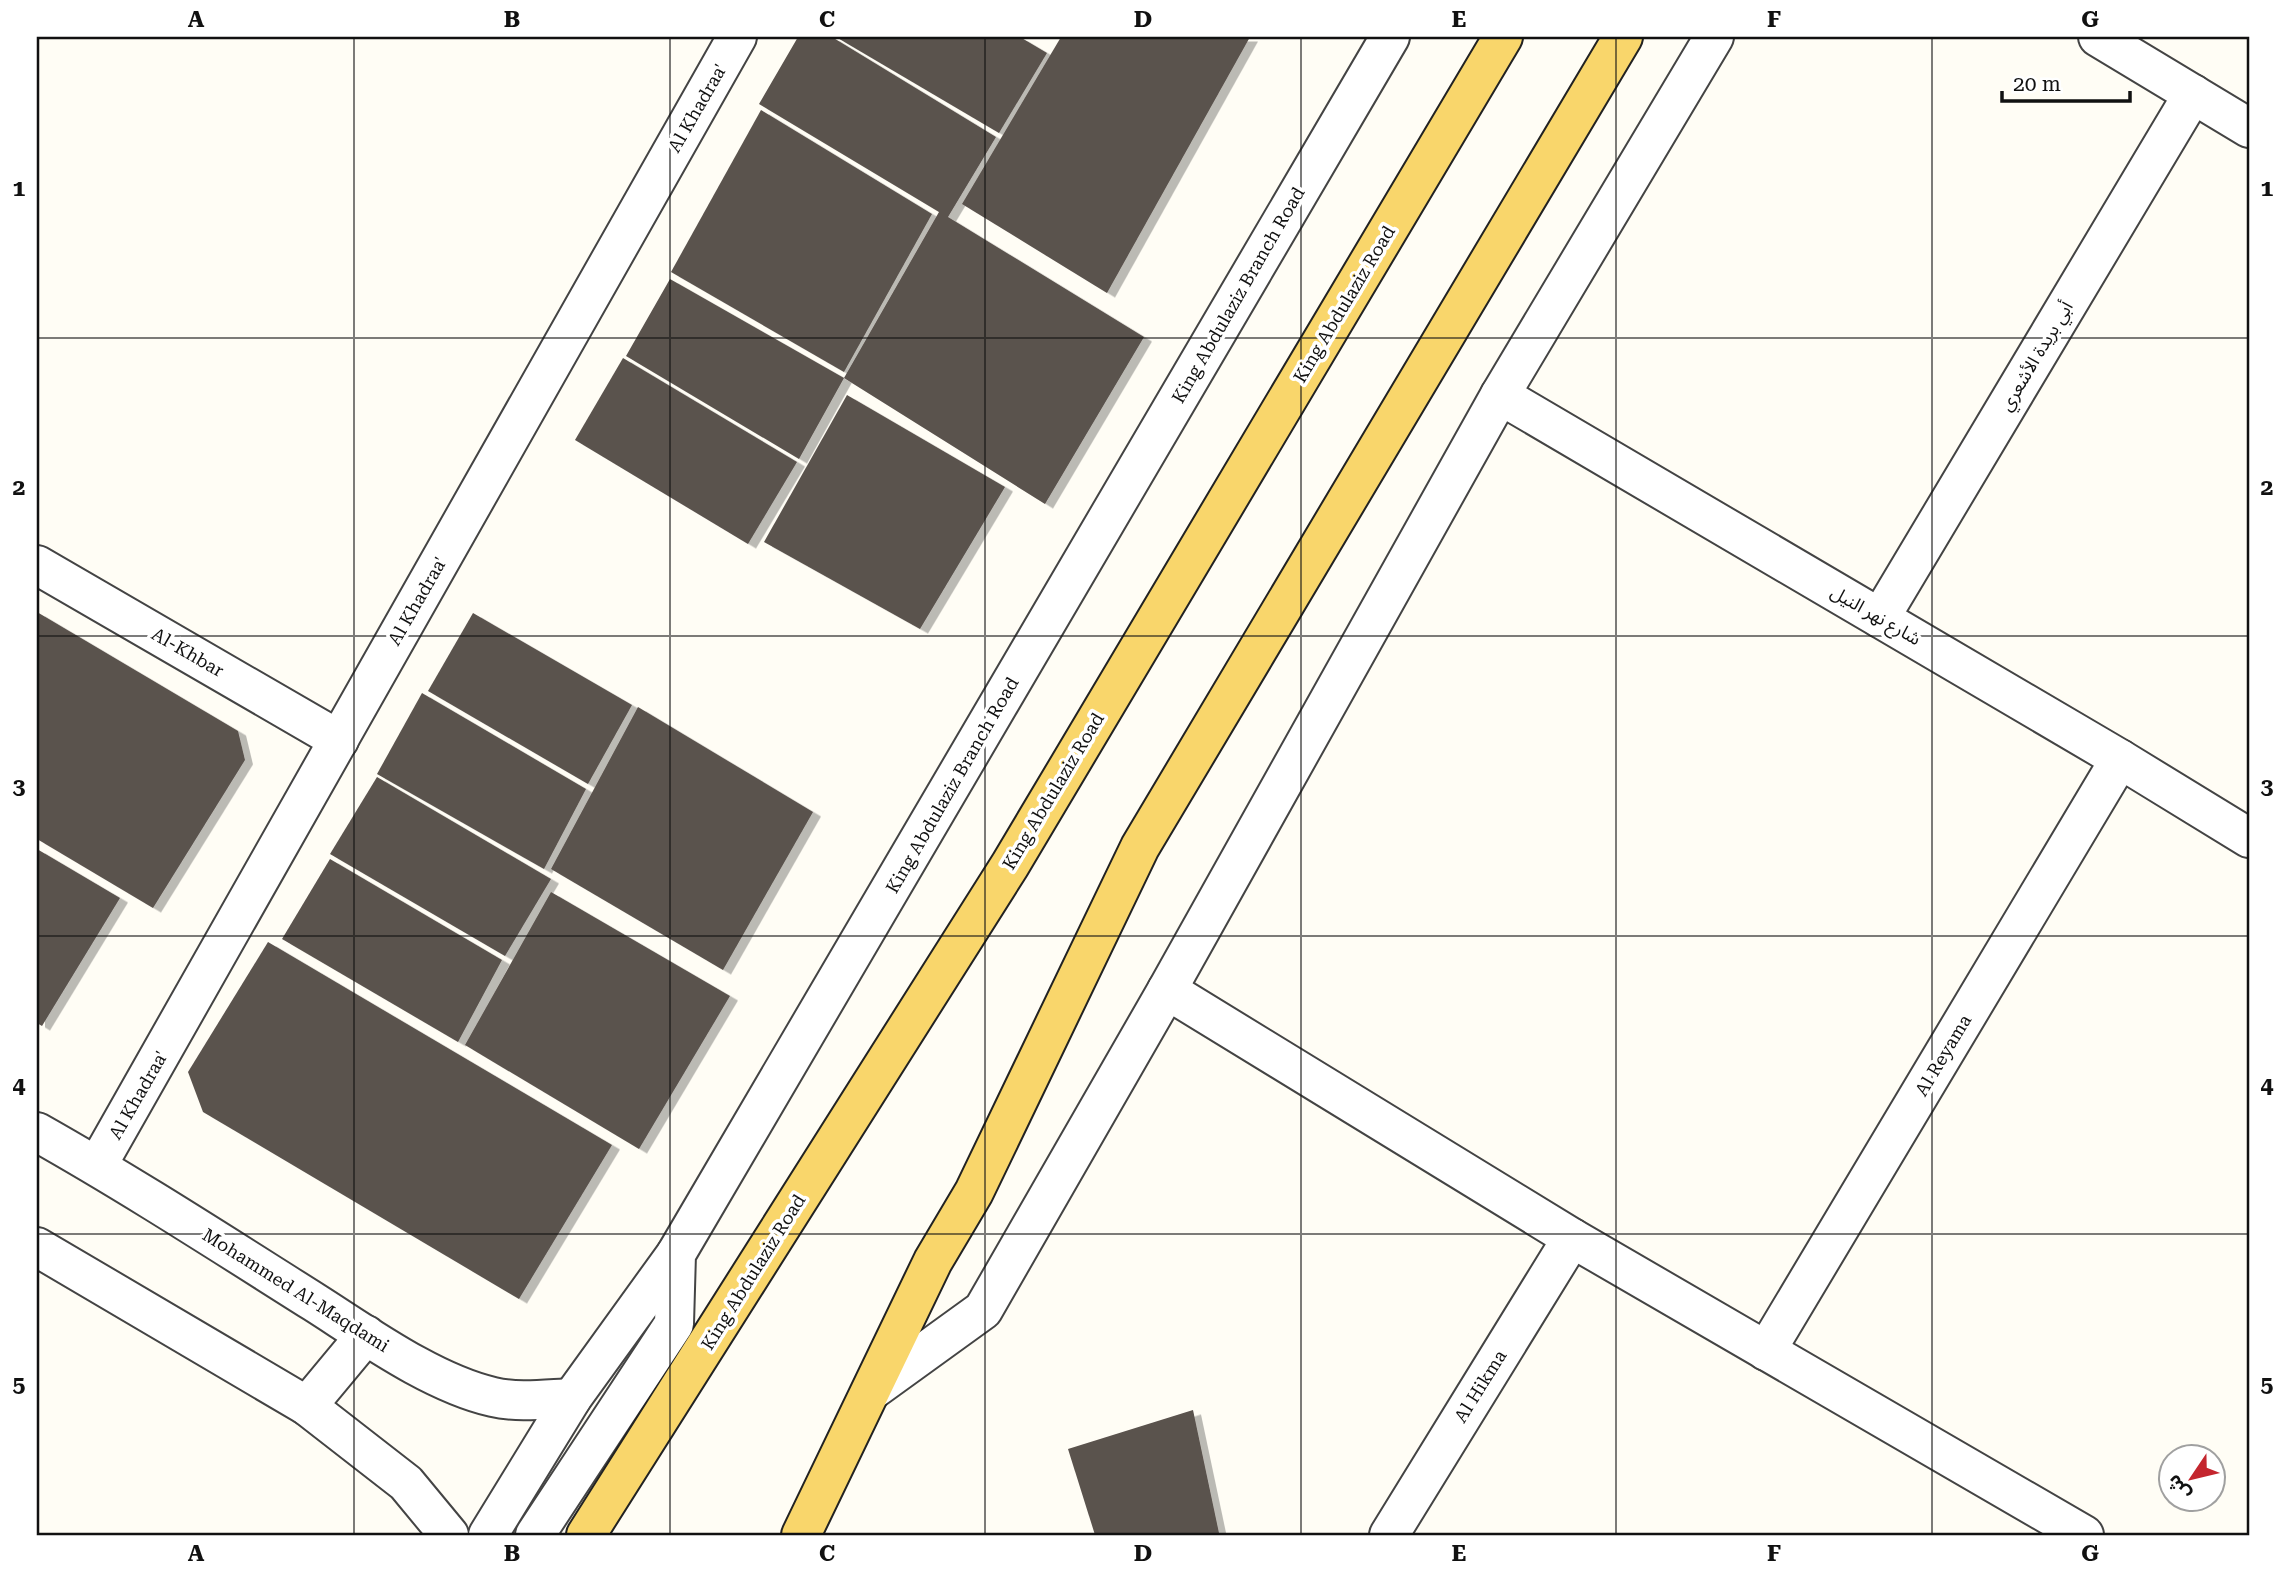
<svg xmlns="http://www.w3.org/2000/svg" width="2286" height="1572" font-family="'Roboto Serif','Noto Sans Arabic',serif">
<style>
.building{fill:#5a524d;filter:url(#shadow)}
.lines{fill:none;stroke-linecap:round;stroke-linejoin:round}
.minor-casing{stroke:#444;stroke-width:42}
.major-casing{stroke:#222;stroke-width:42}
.minor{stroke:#fff;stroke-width:38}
.major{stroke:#f9d66b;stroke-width:38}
.grid{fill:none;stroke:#111;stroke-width:2;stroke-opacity:0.55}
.labels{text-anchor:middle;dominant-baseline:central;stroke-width:7;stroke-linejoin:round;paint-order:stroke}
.street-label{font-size:18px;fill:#111;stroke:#fff}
.neatline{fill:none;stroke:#111;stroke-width:2.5}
.grid-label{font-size:23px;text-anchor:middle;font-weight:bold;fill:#111}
</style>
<defs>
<filter id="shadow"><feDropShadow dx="8" dy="4.5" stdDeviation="0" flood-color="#0004"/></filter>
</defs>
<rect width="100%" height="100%" fill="#fffdf5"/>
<g class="building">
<path d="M798,37H832L996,137L948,217L1144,337L1045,504L844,378L799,459L626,356L670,279L844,378L939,212L759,104Z"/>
<path d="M836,37H1020L1047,53L999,133Z"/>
<path d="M1061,37H1250L1107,293L962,204Z"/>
<path d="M761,110L932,214L844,372L671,272Z"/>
<path d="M623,358L797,462L748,544L575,440Z"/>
<path d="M847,395L1005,487L920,629L764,542Z"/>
<path d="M37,612L238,731L245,760L153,908L37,839Z"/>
<path d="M473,613L632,705L588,784L428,691Z"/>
<path d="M422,693L586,789L544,869L377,774Z"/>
<path d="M638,707L813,812L723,970L551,869Z"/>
<path d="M377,777L551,879L505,956L330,854Z"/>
<path d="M37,849L120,898L42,1026L37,1023Z"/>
<path d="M330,859L502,960L458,1042L282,939Z"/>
<path d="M551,892L730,996L639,1149L465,1045Z"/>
<path d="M268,942L612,1145L519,1299L203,1112L188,1072Z"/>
<path d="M1193,1410L1219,1533L1213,1535H1095L1068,1449Z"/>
</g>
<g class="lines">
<defs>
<g id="minor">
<path d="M2098,37L2249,128"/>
<path d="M1500,395L2120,759L2249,838"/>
<path d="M37,565L339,740"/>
<path d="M1880,618L2193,94"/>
<path d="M1167,990L1572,1238L2084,1535"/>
<path d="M37,1132C131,1185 222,1244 314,1302C366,1335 432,1383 493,1397C518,1403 547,1399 572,1398"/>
<path d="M97,1166L737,37"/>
<path d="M37,1247L307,1406L406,1483L449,1535"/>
<path d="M1766,1351L2120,759"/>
<path d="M871,1391L983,1310L1167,990L1500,395L1714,37"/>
<path d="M307,1406L366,1335"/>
<path d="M488,1535L572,1398L676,1254"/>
<path d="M535,1535L674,1324L676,1254L1390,37"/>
<path d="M1389,1535L1572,1238"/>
</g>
<g id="major">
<path d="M586,1535L1010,865L1503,37"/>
<path d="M801,1535L933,1261L974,1192L1140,847L1623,37"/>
</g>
</defs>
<use href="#minor" class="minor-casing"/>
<use href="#major" class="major-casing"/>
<use href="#minor" class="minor"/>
<use href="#major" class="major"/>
</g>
<path class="grid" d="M354,37V1535M670,37V1535M985,37V1535M1301,37V1535M1616,37V1535M1932,37V1535M37,338H2249M37,636H2249M37,936H2249M37,1234H2249"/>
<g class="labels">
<g class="street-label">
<text transform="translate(697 108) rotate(-60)">Al Khadraa'</text>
<text transform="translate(1238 295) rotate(-60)">King Abdulaziz Branch Road</text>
<text transform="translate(1344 304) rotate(-59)">King Abdulaziz Road</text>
<text transform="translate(2036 356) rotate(-59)">أبي بريدة الأشعري</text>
<text transform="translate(417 601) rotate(-60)">Al Khadraa'</text>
<text transform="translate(1876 615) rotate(30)">شارع نهر النيل</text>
<text transform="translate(188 652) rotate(30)">Al-Khbar</text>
<text transform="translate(952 785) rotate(-60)">King Abdulaziz Branch Road</text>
<text transform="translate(1053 791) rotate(-59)">King Abdulaziz Road</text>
<text transform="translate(1943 1055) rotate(-59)">Al Reyama</text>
<text transform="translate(138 1095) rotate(-60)">Al Khadraa'</text>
<text transform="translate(753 1272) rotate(-58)">King Abdulaziz Road</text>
<text transform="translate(296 1290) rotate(32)">Mohammed Al-Maqdami</text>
<text transform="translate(1480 1386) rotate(-58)">Al Hikma</text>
</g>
</g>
<rect width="2286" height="1572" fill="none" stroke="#ffffff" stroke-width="77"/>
<g transform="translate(2192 1478) rotate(235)"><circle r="33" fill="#ffffff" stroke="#a0a0a0" stroke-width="2"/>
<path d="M0-5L12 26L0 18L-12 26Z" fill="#c4262e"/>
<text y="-10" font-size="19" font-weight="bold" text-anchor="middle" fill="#111111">ش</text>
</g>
<path d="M2002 91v10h128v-10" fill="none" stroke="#111111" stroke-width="3.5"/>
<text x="2013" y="91" font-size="21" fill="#111111" stroke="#ffffff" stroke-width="5" paint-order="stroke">20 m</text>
<rect x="38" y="38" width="2210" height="1496" class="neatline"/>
<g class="grid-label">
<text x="196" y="27">A</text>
<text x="512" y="27">B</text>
<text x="827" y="27">C</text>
<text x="1143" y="27">D</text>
<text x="1459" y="27">E</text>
<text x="1774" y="27">F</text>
<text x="2090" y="27">G</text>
<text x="19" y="196">1</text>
<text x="2267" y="196">1</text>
<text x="19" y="495">2</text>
<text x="2267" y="495">2</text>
<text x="19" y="794">3</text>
<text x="2267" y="794">3</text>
<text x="19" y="1093">4</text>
<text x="2267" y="1093">4</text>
<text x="19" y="1392">5</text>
<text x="2267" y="1392">5</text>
<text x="196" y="1561">A</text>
<text x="512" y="1561">B</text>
<text x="827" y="1561">C</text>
<text x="1143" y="1561">D</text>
<text x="1459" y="1561">E</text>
<text x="1774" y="1561">F</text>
<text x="2090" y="1561">G</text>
</g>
</svg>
